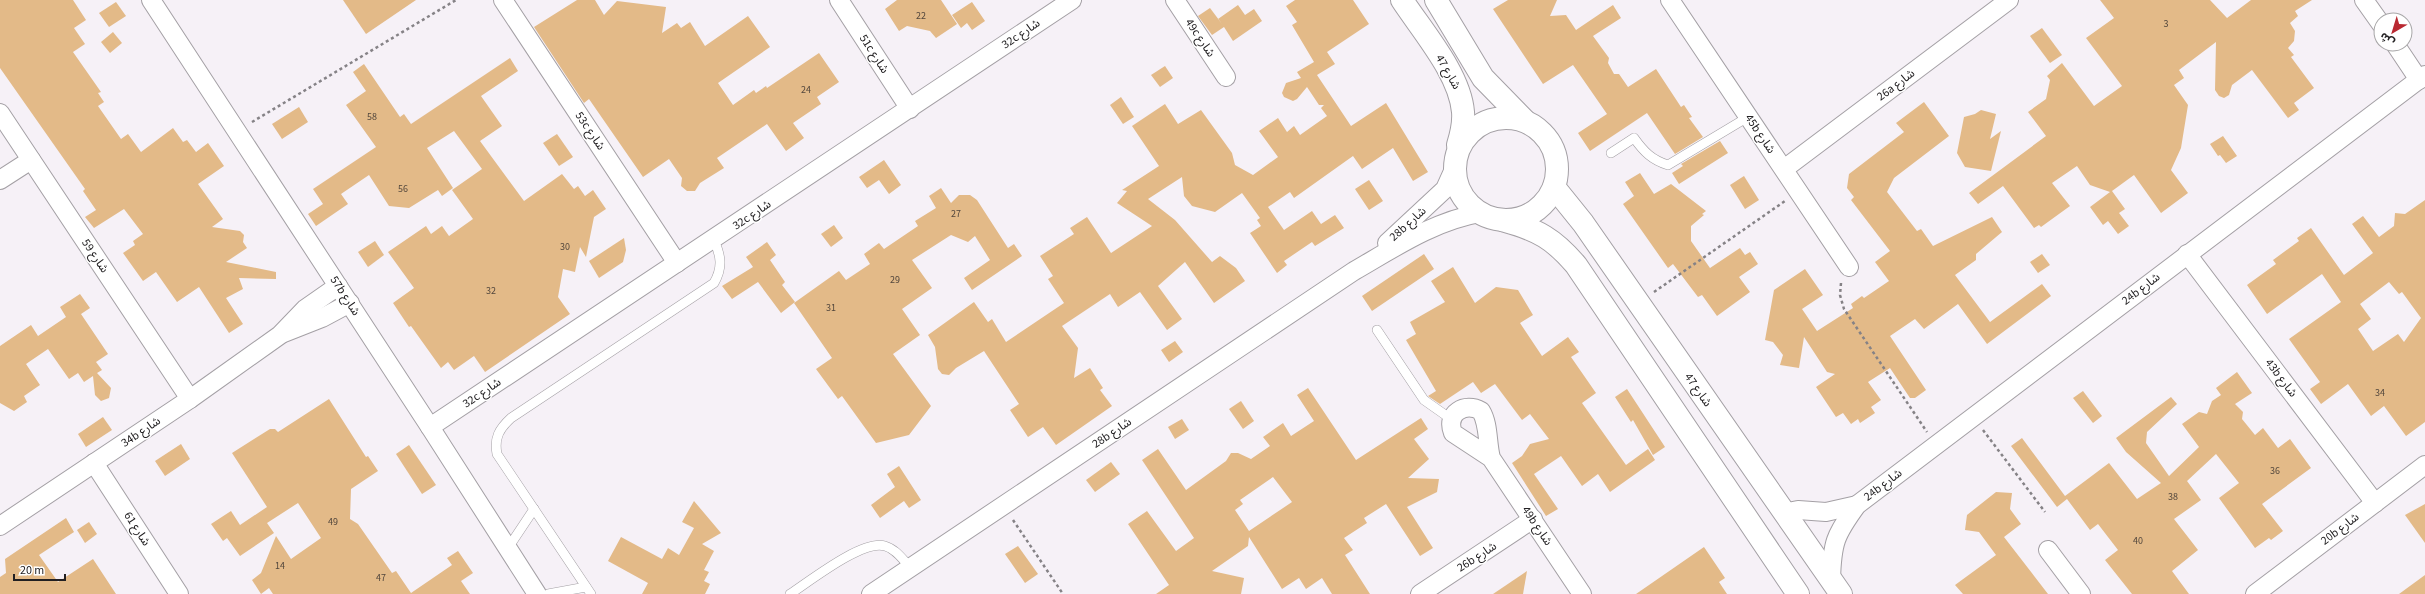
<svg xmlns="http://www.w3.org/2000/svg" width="2425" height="594" font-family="'Source Sans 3','Noto Sans Arabic',sans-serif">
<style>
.building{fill:#e3ba88;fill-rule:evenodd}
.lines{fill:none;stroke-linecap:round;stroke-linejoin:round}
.service-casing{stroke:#a4a0a5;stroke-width:10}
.minor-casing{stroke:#a4a0a5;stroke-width:20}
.tertiary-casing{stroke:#a4a0a5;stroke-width:24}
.path{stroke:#858286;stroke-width:2.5;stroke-dasharray:3 3;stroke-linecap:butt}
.service{stroke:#fff;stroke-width:9}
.minor{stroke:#fff;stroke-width:18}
.tertiary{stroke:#fff;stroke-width:22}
.labels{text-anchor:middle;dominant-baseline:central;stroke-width:3;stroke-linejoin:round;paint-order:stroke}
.number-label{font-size:10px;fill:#52463c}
.street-label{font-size:12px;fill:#222022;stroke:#fff}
</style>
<rect width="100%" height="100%" fill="#f6f1f7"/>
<g class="building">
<path d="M0,0H73L86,20L74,28L85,44L73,52L101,92L98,93L104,102L98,106L121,139L128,134L141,152L173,128L183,142L187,140L196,152L208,143L224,166L198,184L223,219L212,227L240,231L244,235L243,242L247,248L226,262L276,272V279L239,278L243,289L226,298L243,324L229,333L199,287L177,302L156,272L143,281L123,253L135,245L133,241L143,234L124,209L94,228L85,217L96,210L83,191L85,189L0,68Z"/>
<path d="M343,0H416L366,34Z"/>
<path d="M577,0H595L604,15L617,1L666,7L662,33L677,23L681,28L690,22L705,46L748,16L770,47L718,83L733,105L754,90L756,93L766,86L767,88L819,53L839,82L817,97L821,104L793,123L804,138L786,151L767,124L717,158L724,168L700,183L695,191H687L681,186L682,178L669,159L643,177L589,99L584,103L534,27Z"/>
<path d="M897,0H941L957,24L936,38L930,31L907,26L899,31L885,9Z"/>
<path d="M1295,0H1353L1369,24L1327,52L1335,64L1317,75L1351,126L1386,103L1428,172L1413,181L1393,148L1362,169L1353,156L1294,198L1290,192L1268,207L1284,230L1312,211L1321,224L1335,215L1344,228L1315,246L1312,242L1284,261L1287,265L1277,273L1250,233L1261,226L1257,220L1260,218L1242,193L1215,212L1192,206L1184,196L1182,177L1148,199L1175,220L1212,262L1220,256L1236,268L1245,281L1214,303L1185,262L1158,286L1182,319L1167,330L1140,292L1118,307L1110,294L1062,326L1078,348L1074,378L1090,368L1103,388L1100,390L1112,406L1056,445L1043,427L1028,437L1010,410L1019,404L984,351L956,368L949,375L942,374L938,369L935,347L928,335L974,302L988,322L992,319L1006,342L1064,303L1048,279L1053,276L1040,256L1074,234L1070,228L1087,217L1111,253L1152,226L1117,203L1127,191L1122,190L1159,166L1132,126L1165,104L1178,124L1201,110L1232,153L1235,165L1253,175L1278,157L1259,131L1278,118L1287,132L1294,126L1300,135L1327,116L1321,108L1324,105H1319L1307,87L1297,99L1293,101L1284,97L1282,93L1286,83L1301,78L1297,72L1314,62L1292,25L1297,22L1286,6Z"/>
<path d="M1508,0H1557L1550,16L1566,15L1576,30L1613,5L1621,18L1593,36L1609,58L1608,63L1614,74H1619L1628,87L1656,69L1681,107L1684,105L1692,117L1689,118L1703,137L1675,154L1647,113L1590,151L1578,133L1607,114L1573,65L1543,84L1493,9Z"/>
<path d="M2100,0H2210L2227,18L2251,0H2312L2295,11L2298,16L2290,23L2295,31L2294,41L2288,48L2294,55L2291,57L2314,88L2294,103L2299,110L2288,118L2252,70L2232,85L2229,95L2224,98L2219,96L2215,90L2216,42L2179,70L2184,78L2174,85L2188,105L2181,148L2171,170L2188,193L2161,213L2134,175L2112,191L2125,209L2119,213L2129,226L2118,234L2108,221L2103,225L2090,207L2110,192L2090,185L2077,166L2052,183L2070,206L2041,227L2039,225L2034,228L2003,186L1978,204L1969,193L2046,136L2028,112L2046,99L2050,80L2047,76L2062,63L2094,106L2122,86L2086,38L2114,18Z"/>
<path d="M116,2L126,16L109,27L99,13Z"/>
<path d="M972,2L985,21L972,30L967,23L961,28L952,15Z"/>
<path d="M1238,5L1245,15L1254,9L1262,21L1233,41L1224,27L1212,35L1198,16L1210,8L1222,24L1218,19Z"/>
<path d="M2042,28L2062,55L2050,63L2030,36Z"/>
<path d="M113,32L122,43L110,53L101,42Z"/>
<path d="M510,58L518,71L481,96L502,126L480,141L524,201L562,174L574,189L578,186L585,196L593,190L606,209L594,217L586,257L580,247L575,272L563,269L558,297L570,314L485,372L474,356L454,370L448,362L441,368L411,326L409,327L393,303L414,288L388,252L426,226L431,234L442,226L449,236L473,219L452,190L482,169L454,131L427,148L453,188L442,196L438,190L409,208L389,206L369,175L341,194L348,204L316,226L308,214L323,204L313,189L376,147L346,105L366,91L353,72L364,64L400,117L404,114L411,124Z"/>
<path d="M1165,66L1173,78L1160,87L1151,75Z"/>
<path d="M1121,97L1134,117L1123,124L1110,105Z"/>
<path d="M1924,102L1949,136L1894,178L1887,192L1917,231L1921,229L1933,246L1992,217L2002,232L1976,254V260L1955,275L1990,322L2042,284L2051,296L1987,344L1958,304L1924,329L1915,319L1890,336L1926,390L1915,398H1910L1890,368L1868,382L1881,400L1871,407L1875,413L1860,423L1858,419L1851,424L1843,413L1836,417L1816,387L1835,374L1827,372L1804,337L1799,368L1780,365L1783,355L1773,342L1765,340L1774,290L1805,269L1823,295L1802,309L1817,331L1853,308L1851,304L1862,296L1864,298L1889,281L1875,262L1890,251L1851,200L1854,197L1847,188L1849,174L1904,132L1896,123Z"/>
<path d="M299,107L308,122L282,139L272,124Z"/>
<path d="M1981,110L1996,114L1990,139L2001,131L1991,171L1965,167L1957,153L1964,117L1975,114Z"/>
<path d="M557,134L573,157L559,166L543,143Z"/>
<path d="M2223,136L2237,156L2226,163L2220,155L2218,156L2210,144Z"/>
<path d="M1720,141L1728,153L1679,184L1672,173L1683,166L1681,164Z"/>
<path d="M884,160L901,185L889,194L879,180L867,188L859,177Z"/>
<path d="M1640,173L1654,194L1671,184L1706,211L1702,214L1704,215L1691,226V241L1710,268L1740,248L1745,255L1750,252L1758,264L1739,277L1750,292L1717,316L1702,295L1698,297L1673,264L1668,268L1623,204L1634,196L1625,182Z"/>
<path d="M1744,176L1759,200L1745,209L1730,185Z"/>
<path d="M1369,180L1383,201L1369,210L1355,189Z"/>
<path d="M941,188L951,203L959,195H970L977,200L1008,248L1014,244L1022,256L972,290L964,278L990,260L975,236L968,242L951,235L912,260L932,288L902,309L920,335L893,354L931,406L909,435L876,443L842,396L838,399L816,369L832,358L794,303L839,271L846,280L870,264L864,254L879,243L884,249L918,226L915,221L936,208L929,196Z"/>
<path d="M2425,200V422L2406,436L2384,406L2371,416L2348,384L2321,404L2310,389L2320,382L2289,339L2341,302L2322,274L2267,314L2247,285L2276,264L2273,260L2299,241L2297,238L2311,228L2344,275L2373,253L2352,224L2363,216L2379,237L2394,226L2395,213L2405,214ZM2389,282L2399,294L2402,292L2421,318L2404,342L2398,334L2373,351L2358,329L2371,319L2360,304Z"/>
<path d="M834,225L843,238L831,247L821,234Z"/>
<path d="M624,238L626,250L623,262L599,278L589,261Z"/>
<path d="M375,241L384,255L368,267L358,252Z"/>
<path d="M767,242L776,255L770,260L785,282L782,285L795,302L781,313L758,282L732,299L722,286L753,267L746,257Z"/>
<path d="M1424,254L1434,269L1372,311L1362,296Z"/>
<path d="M2042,254L2050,265L2038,273L2030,262Z"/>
<path d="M1453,267L1475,303L1496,287L1518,290L1533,315L1520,323L1542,356L1568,337L1579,352L1571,357L1596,393L1582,403L1626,465L1648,449L1655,460L1610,492L1598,474L1582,486L1561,456L1534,474L1558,509L1546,516L1512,463L1522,456L1530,444L1549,439L1530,414L1522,420L1495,384L1481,393L1473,382L1440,404L1428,396L1436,391L1406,340L1416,334L1410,322L1445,302L1431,281Z"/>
<path d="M80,294L90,308L81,314L108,354L96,362L102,370L97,373L111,388L109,398L101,401L95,395L93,376L84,382L78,373L69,379L48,349L26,364L40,385L24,396L27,402L14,411L0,403V346L31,325L38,336L66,317L60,307Z"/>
<path d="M1175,341L1183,352L1169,362L1161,350Z"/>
<path d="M2237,372L2252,393L2235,404L2243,412L2242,419L2255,435L2263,428L2278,448L2290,439L2311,468L2262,504L2283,531L2271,540L2269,538L2255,548L2219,498L2239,483L2216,454L2187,481L2201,500L2174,519L2198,550L2172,571L2189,594H2132L2105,560L2118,550L2098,524L2090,530L2067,499L2057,507L2011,446L2022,438L2065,496L2109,463L2137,499L2161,483L2126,452L2116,438L2171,397L2177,404L2147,432L2146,443L2169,476L2199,447L2182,424L2199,412L2207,414L2212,401L2221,395L2216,388Z"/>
<path d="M1308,388L1356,460L1421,418L1428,429L1414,439L1429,459L1408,478L1439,479L1437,492L1407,507L1433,548L1420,556L1386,504L1364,518L1367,523L1344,538L1353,550L1345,555L1370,594H1332L1322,578L1306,589L1299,578L1282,589L1249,537L1248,546L1212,571L1244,578L1241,594H1156L1169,585L1128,524L1147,511L1176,551L1194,538L1142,460L1158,449L1186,490L1226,461L1231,453H1238L1251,459L1270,446L1263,437L1283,423L1291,436L1314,421L1297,395ZM1273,477L1292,502L1249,531L1235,510L1243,504L1240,500Z"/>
<path d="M1627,389L1665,447L1653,455L1633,420L1631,422L1615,397Z"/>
<path d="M2083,391L2102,416L2093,423L2073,398Z"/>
<path d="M329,399L366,457L368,456L378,471L351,489L350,519L358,524L392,573L396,571L411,593L452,565L447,558L458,551L473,573L461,581L470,594H273L269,588L261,594L252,580L261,573L276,536L291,559L321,538L298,503L267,523L274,533L240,556L227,538L223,541L211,524L231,511L240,525L267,507L232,453L270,429H275L278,432Z"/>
<path d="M1241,401L1254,421L1243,429L1229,409Z"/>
<path d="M103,417L112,430L86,447L78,434Z"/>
<path d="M1182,419L1189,430L1175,439L1168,427Z"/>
<path d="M181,444L190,459L165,476L155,461Z"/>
<path d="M409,445L436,485L422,494L396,454Z"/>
<path d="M1111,462L1120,474L1095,492L1086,480Z"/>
<path d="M899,466L921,500L909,508L904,501L880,518L871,505L895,487L887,474Z"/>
<path d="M1996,492L2012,493L2010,509L2021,524L2004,537L2048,594H1963L1955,585L1996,555L1979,532L1965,530L1967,515Z"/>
<path d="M694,501L721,533L702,544L714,551L704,570L709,572L704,581L710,584L705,594H642L648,583L608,561L621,537L662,559L668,548L679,555L694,528L682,522Z"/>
<path d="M2425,504V543L2405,515Z"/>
<path d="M66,518L74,532L39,555L58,582L93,559L116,594H0V577L6,573L5,559Z"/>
<path d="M89,522L97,534L85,543L77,530Z"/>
<path d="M1018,546L1038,574L1025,583L1005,554Z"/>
<path d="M1704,547L1725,578L1719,582L1727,594H1636Z"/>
<path d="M1527,571L1523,594H1493Z"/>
<path d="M2425,575V594H2399Z"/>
</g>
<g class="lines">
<defs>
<g id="service">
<path d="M1611,153L1634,138C1644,152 1652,160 1668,165L1748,117"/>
<path d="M1377,330L1424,400L1451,419"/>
<path d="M508,548L534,509"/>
<path d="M548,594L586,587"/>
<path d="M591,594L497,454C494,438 499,429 511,418L714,283C723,267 721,256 714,240"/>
<path d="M790,594C810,581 863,539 885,546C896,549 903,560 911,568"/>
</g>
<g id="minor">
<path d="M151,0L430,427L537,594"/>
<path d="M503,0L677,263"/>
<path d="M839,0L910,109"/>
<path d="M1175,0L1226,77"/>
<path d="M1670,0L1849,267"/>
<path d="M2364,0L2381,24"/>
<path d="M2395,44L2419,80"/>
<path d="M0,113L190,399"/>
<path d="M1784,169L2009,0"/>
<path d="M0,180L31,160"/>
<path d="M1387,243L1445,189L1454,169"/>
<path d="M2187,254L2375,503"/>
<path d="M284,333L322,318L350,303"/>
<path d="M430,427L1072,0"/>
<path d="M1491,458C1487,443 1489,424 1481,411C1465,402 1445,413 1453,433L1491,458L1582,594"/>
<path d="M94,463L179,594"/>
<path d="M1783,513L1798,510L1826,512L1857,505"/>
<path d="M0,526L190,399L280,335L305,309L338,286"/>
<path d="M2048,550L2081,594"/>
<path d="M1831,580C1832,543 1835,535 1857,505L2425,75"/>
<path d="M871,594L1354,271C1394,248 1434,221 1480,213"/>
<path d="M1420,594L1533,519"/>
<path d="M2255,594L2425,465"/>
</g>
<g id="tertiary">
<path d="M1402,0C1423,32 1460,74 1463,112C1464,123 1461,135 1458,145"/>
<path d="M1436,0L1483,78L1524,120"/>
<circle cx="1506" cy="169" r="51"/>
<path d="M1554,187L1583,223L1841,594"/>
<path d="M1505,221C1538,230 1554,239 1576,265L1798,594"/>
</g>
</defs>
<use href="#service" class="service-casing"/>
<use href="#minor" class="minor-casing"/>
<use href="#tertiary" class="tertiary-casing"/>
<g class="path">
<path d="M252,122L456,0"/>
<path d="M1841,283L1840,295L1844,309L1927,432"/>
<path d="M1654,292L1785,201"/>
<path d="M1983,430L2045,512"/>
<path d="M1013,520L1063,594"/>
</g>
<use href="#service" class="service"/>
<use href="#minor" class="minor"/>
<use href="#tertiary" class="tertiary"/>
</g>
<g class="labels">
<g class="number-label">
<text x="921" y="16">22</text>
<text x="2166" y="24">3</text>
<text x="806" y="90">24</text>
<text x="372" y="117">58</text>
<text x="403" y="189">56</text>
<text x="956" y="214">27</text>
<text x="565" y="247">30</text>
<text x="895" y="280">29</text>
<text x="491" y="291">32</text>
<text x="831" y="308">31</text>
<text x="2380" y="393">34</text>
<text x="2275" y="471">36</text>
<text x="2173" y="497">38</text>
<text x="333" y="522">49</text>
<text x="2138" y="541">40</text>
<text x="280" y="566">14</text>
<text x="381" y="578">47</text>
</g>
<g class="street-label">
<text transform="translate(1021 34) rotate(-34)">32c شارع</text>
<text transform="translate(1200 38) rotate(56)">49c شارع</text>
<text transform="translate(874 54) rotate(57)">51c شارع</text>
<text transform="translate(1448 72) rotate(60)">شارع 47</text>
<text transform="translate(1896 85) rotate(-37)">26a شارع</text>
<text transform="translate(590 131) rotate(56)">53c شارع</text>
<text transform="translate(1760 134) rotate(56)">45b شارع</text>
<text transform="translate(752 215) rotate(-34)">32c شارع</text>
<text transform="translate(1408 224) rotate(-42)">28b شارع</text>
<text transform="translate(95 256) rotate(56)">شارع 59</text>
<text transform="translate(2141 289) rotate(-37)">24b شارع</text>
<text transform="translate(345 296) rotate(57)">57b شارع</text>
<text transform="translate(2281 378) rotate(53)">43b شارع</text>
<text transform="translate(1698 390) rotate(55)">شارع 47</text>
<text transform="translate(482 393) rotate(-34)">32c شارع</text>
<text transform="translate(141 432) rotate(-34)">34b شارع</text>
<text transform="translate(1112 433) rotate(-34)">28b شارع</text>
<text transform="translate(1883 485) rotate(-37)">24b شارع</text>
<text transform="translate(1537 526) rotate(56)">49b شارع</text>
<text transform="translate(137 529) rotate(57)">شارع 61</text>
<text transform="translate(2340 529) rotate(-37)">20b شارع</text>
<text transform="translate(1477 557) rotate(-33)">26b شارع</text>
</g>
</g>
<g transform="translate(2393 32) rotate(218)"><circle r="19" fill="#ffffff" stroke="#a7a6a7"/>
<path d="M0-3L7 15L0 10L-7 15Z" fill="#b92831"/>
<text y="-6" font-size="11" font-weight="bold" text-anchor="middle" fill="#222022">ش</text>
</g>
<path d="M14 574v6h51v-6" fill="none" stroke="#222022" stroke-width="2"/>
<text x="20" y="574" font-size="12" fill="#222022" stroke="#ffffff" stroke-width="3" paint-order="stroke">20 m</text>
</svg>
